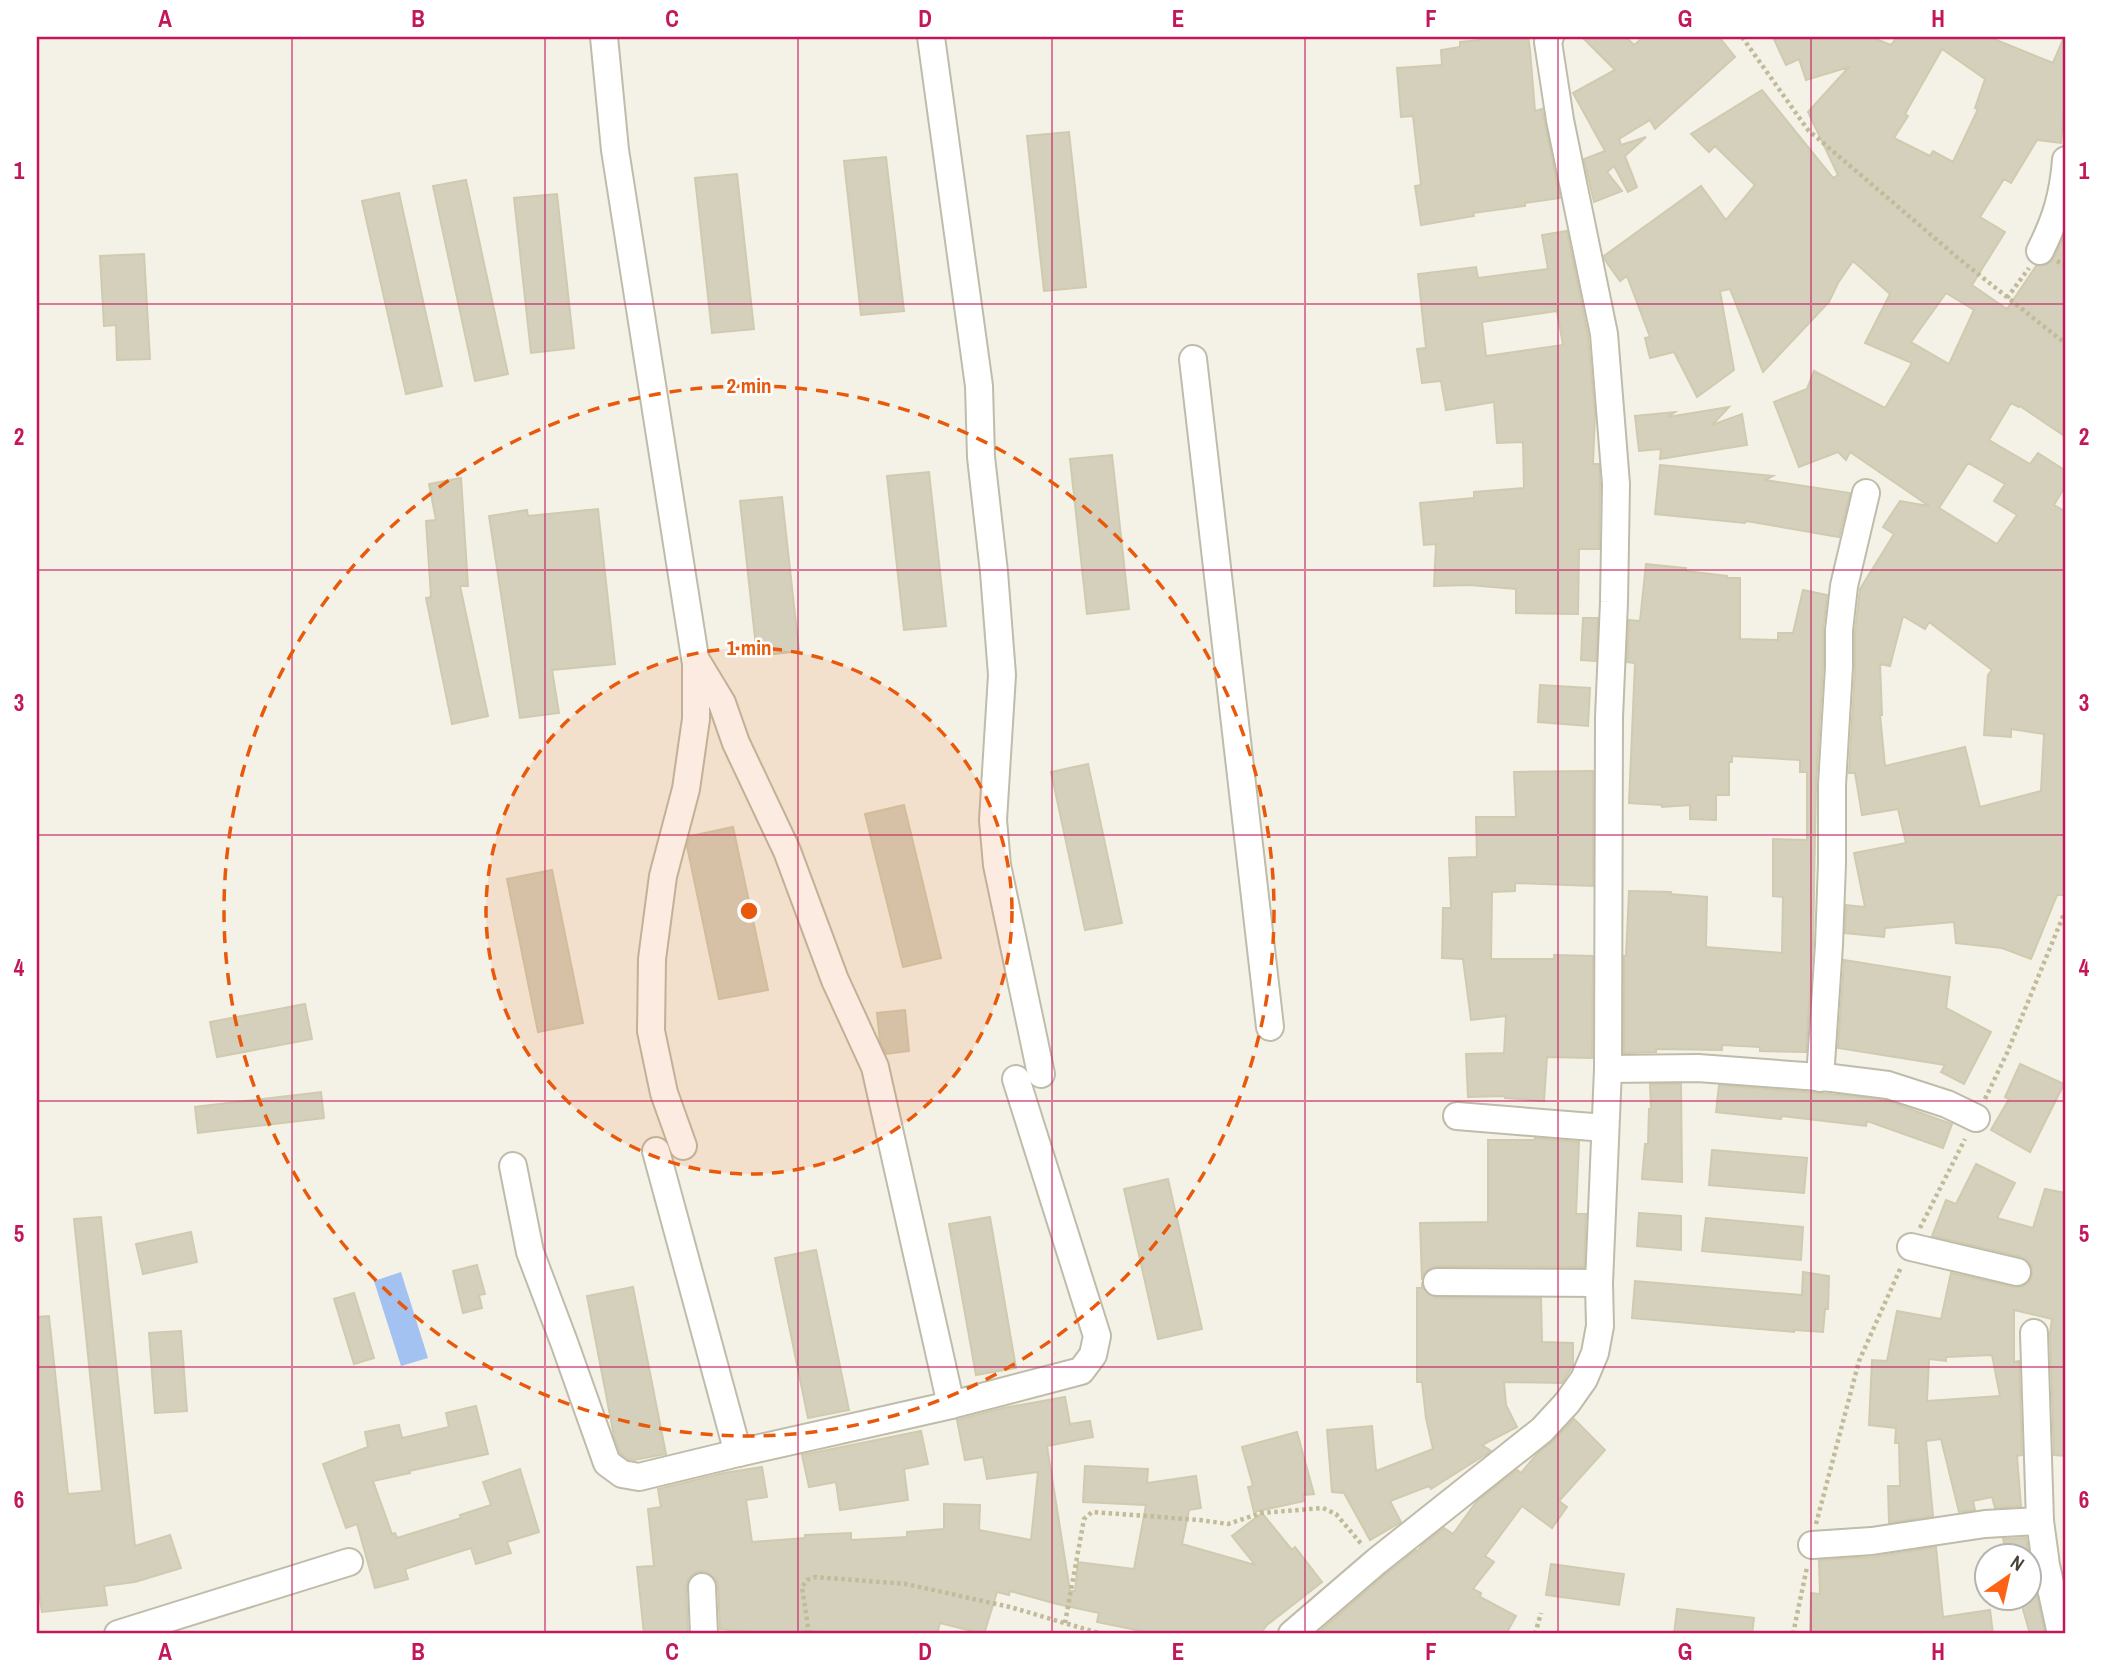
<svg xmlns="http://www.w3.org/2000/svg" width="2103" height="1671" font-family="'Archivo Narrow',sans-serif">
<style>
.water{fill:#a3c2f1}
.building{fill:#d5d0bc;stroke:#d0caaf;stroke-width:2;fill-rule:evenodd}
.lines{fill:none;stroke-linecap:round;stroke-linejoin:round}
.minor-casing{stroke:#bfbca9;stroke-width:30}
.path{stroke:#c1bb9a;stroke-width:4.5;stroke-dasharray:3.5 3.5;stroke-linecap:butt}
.minor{stroke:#fff;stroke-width:26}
.grid{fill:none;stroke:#c2185b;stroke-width:2;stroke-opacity:0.55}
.ring{fill:none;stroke:#e8590c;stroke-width:3.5;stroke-dasharray:12 9}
.centre{fill:#e8590c;stroke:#fff;stroke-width:3.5}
.ring-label{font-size:21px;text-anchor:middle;font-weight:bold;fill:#e8590c;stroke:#fff;stroke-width:5;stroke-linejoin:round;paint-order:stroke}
.neatline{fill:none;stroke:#c2185b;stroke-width:2.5}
.grid-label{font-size:23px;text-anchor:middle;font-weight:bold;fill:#c2185b}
</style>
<rect width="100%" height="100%" fill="#f4f2e7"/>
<path class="water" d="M401,1272L428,1358L401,1366L374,1281Z"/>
<g class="building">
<path d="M1481,37H1528L1530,50L1535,111L1542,109L1560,198L1525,203V206L1473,213L1474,216L1421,225L1415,186L1421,185L1413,116L1401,117L1397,68L1442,65L1441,50L1460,47V42L1481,40Z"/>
<path d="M1582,37H1626L1634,45L1644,37H1719L1735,57L1655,129L1650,120L1619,139L1621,145L1646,137L1625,156L1637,187L1628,192L1614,166L1607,172L1622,191L1594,202L1584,159L1605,151L1573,93L1615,70Z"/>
<path d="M1773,37H1871L1891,45L1897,37H1989L2053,63L2064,37H2066V84L2061,143L2037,140L2011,183L2004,179L1980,217L2005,232L1972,285L2007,309L2036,266L2048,264L2054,258L2066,232V437L2020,406L2019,407L2011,403L1989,440L2030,464L2038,453L2066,471V485L2054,505L2066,512L2065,895H2057L2031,959L2002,948L1956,943L1954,922L1885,928L1884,937L1845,933L1846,905L1865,907L1854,853L1906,843L1898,809L1862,815L1855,773H1849L1855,668V631L1860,589L1894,534L1883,527L1900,501L1929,506L1850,452L1846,460L1838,452L1799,467L1774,402L1807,389L1814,371L1885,408L1912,363L1865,343L1890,294L1853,261L1838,283L1829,302L1763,372L1730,289L1720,291L1734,370L1697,397L1674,352L1650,358L1645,338L1650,337L1627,276L1620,281L1605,260L1604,256L1701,186L1726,220L1755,185L1715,146L1709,152L1691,134L1762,90L1833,178L1838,175L1808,112L1849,67L1806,80L1799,59L1786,65ZM1942,49L1985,79L1975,108L1978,109L1953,162L1933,151L1930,156L1894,138L1908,116L1905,114ZM1946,293L1974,310L1949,364L1911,342ZM1968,463L2005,484L1994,501L2017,515L1997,544L1939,508ZM1903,616L1925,629L1929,622L1992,670L1988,675L1984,735L2011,737V729L2044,734L2041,791L1980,807L1965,747L1885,766L1880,715H1882L1880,664L1890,666Z"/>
<path d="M1069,132L1086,287L1044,291L1027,136Z"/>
<path d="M886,157L904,311L861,315L844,161Z"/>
<path d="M737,174L754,329L712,333L695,178Z"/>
<path d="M466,180L508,374L475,381L433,186Z"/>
<path d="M399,193L442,386L406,394L362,201Z"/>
<path d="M557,194L574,348L531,353L514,198Z"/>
<path d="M1567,231L1588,336L1595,414L1593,464H1599L1600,484L1599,549H1579L1578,614L1516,613V589L1469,585L1434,586L1436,544L1424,545L1420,503L1474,498V492L1524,488L1523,442L1497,443L1494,402L1446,410L1441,381L1422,383L1417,349L1426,348L1418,274L1476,267L1478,278L1548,269L1542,235ZM1557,311L1563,345L1486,356L1482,322Z"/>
<path d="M144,254L150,359L117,360L116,325L104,326L100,256Z"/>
<path d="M1729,407L1712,425L1742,414L1747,445L1660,459L1661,449L1639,451L1635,416L1675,412L1668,417Z"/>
<path d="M1112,455L1129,609L1087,614L1070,459Z"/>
<path d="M1660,465L1773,476L1765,480L1850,493L1839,537L1746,521L1745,523L1655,514Z"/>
<path d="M929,472L946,626L904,630L887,476Z"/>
<path d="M461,478L468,586H460L488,716L452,724L426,598L431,597L426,521L436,520L429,484Z"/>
<path d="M782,497L799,651L757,656L740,501Z"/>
<path d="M598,509L615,664L552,670L559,713L520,718L489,516L527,510L528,516Z"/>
<path d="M1646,564L1686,568L1685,571L1727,576V578H1740V639L1778,640V633H1793L1803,590L1827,595L1823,630V667L1816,784L1813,944L1806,1052L1760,1051V1047L1722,1045V1050L1656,1049V1052L1624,1053V956H1626L1629,891L1671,892L1670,894L1707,897L1706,947L1782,953L1783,897L1773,896V839L1807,840V772H1800V760L1732,756V762H1729V795H1716V820L1690,819V805L1662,807V805L1629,803L1635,663L1627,662L1629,620L1640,621Z"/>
<path d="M1583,618H1598L1596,661L1581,660Z"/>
<path d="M1540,685L1590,688L1588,726L1538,722Z"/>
<path d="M1088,764L1122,923L1085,930L1051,772Z"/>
<path d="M1593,771V886L1515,883V891L1492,892L1491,959H1554V955L1593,956L1592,1058L1547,1057L1544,1101L1505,1098V1096L1468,1097L1466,1054L1504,1053L1506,1016L1471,1020L1463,959L1442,958L1443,908H1451L1449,858L1477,857L1476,817H1516L1514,772Z"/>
<path d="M904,805L941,958L903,967L865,814Z"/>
<path d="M733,827L768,990L719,999L687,846L690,836Z"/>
<path d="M552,870L583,1023L538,1032L507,879Z"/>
<path d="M1844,960L1950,977L1946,1008L1991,1032L1964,1084L1941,1072L1945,1065L1838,1048Z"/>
<path d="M305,1004L312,1039L217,1057L210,1022Z"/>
<path d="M905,1010L909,1051L886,1054L880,1041L877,1013Z"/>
<path d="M2020,1064L2064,1084L2030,1152L1991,1130L2009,1099L2005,1097Z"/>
<path d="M1650,1084H1681L1682,1182L1642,1179L1645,1144H1648L1649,1109H1651Z"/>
<path d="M1719,1085L1830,1094L1885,1100L1952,1124L1943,1148L1867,1121L1866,1126L1782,1116L1781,1119L1716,1112Z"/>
<path d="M321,1092L324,1118L198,1133L195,1107Z"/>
<path d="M1535,1138L1579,1142L1576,1214H1586L1584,1267L1437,1266L1429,1269L1424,1273L1422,1280L1420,1223L1488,1222V1140H1535Z"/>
<path d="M1712,1150L1807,1158L1804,1193L1709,1185Z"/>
<path d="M1976,1164L2015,1183L1997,1218L2033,1228L2045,1189L2066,1193V1456L2054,1455L2050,1333L2052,1319L2014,1310V1362L2019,1361L2022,1455L2017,1456L2021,1506L1995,1508L1992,1497L1973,1501L1975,1510L1959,1512L1941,1439L1926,1441L1933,1516L1889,1523L1888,1486H1900L1899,1443H1895L1896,1428L1869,1425L1872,1360L1887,1361L1897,1311L1941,1319L1951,1273L2014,1287H2022L2029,1282L2032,1276V1267L2028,1261L2021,1257L1932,1236L1946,1200L1956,1204ZM1992,1355L2000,1396L1927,1401L1929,1359L1946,1361V1357Z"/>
<path d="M1168,1179L1202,1329L1158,1339L1124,1189Z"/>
<path d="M1639,1213L1681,1216V1250L1637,1246Z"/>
<path d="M101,1217L135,1546L170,1535L181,1568L135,1582L104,1586L107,1605L42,1612L39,1593H37V1317L49,1316L68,1494L102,1491L74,1219Z"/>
<path d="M990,1217L1016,1368L976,1375L949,1224Z"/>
<path d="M1706,1218L1803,1227L1801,1260L1702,1251Z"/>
<path d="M191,1232L197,1262L143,1274L136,1244Z"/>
<path d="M816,1250L849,1410L808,1418L775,1258Z"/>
<path d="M477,1265L485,1294L479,1295L482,1308L463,1313L453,1271Z"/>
<path d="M1803,1272L1829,1276L1828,1309H1825L1823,1332L1794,1330V1332L1632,1318L1635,1281L1802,1295Z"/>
<path d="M1422,1285L1429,1295L1437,1298H1541L1542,1342L1573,1343V1365L1562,1383L1504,1382L1506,1405L1517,1427L1482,1445L1491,1451L1431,1489L1429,1486L1390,1501L1401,1522L1370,1540L1344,1493L1332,1492L1327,1430L1372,1426L1376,1471L1433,1449L1426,1418L1422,1382H1417V1288H1422Z"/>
<path d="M633,1287L666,1454L634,1460L628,1459L620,1453L614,1436L587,1296Z"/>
<path d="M354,1293L374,1358L354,1364L334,1299Z"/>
<path d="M181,1331L187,1411L155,1413L149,1333Z"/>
<path d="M1065,1397L1070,1424L1090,1421L1093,1437L1047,1446L1070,1591H1075L1078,1562L1134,1569L1146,1505L1083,1502L1085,1466L1148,1469L1147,1483L1196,1476L1201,1508L1189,1510L1182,1544L1255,1565L1232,1536L1262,1513L1292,1550L1295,1547L1322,1582L1267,1625L1260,1634H1156L1097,1622L1099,1613L1057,1604L1010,1591L1009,1595L997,1592L984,1634L940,1623L937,1634H854L802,1630V1634H777L720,1629L718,1586L716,1579L709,1573L701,1571L693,1574L688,1579L686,1587L688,1634H644L637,1567L654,1566L648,1509L661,1507L658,1489L724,1473L762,1467L767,1497L746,1500L752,1542L805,1538V1535L851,1533V1540L907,1537V1532L944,1529V1504L980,1505L979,1530L1031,1540L1038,1472L987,1479L983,1457L965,1460L957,1420L1003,1408Z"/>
<path d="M476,1406L488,1454L409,1471L410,1473L373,1481L392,1534L395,1533L397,1538L461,1518L460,1515L491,1505L483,1482L520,1469L539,1532L507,1542L511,1553L476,1564L471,1548L405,1569L408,1579L375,1588L357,1524L346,1528L323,1464L368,1447L365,1432L399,1425L402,1438L449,1427L446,1413Z"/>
<path d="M1574,1419L1605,1450L1559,1501L1567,1507L1552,1528L1522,1506L1485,1556L1494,1562L1473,1589L1481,1593L1480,1597L1516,1616L1506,1634H1317L1387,1573L1416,1550L1417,1552L1422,1545L1444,1528L1453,1534L1477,1501L1517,1470L1521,1473L1536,1455L1553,1441Z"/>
<path d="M921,1431L928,1464L904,1469L908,1500L840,1510L836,1482L809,1487L802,1455Z"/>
<path d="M1297,1432L1314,1494L1303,1495L1304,1501L1254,1512L1248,1487L1253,1486L1242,1447Z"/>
<path d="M2026,1538L2029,1556H2008L2003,1539Z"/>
<path d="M1936,1547L1943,1617L1990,1610L1993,1634L1810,1633L1811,1593L1820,1594L1819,1560L1873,1557Z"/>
<path d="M2029,1561L2031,1568L2045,1634H2030L2021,1602L2029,1599Z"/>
<path d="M1551,1564L1624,1574L1619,1605L1546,1595Z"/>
<path d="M1677,1609L1754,1618L1752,1634H1674Z"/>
</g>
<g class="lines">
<defs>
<g id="minor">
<path d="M604,37L615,150L696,664V719L686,789L663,876L652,959L651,1031L664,1093L683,1146"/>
<path d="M931,37L979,386L981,457L994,572L1002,675L993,820L997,865L1041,1074"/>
<path d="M2040,251C2056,219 2063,196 2066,160"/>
<path d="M1193,359L1270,1027"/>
<path d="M696,660L722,703L736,743L787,851L835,980L875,1067L951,1405"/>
<path d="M1608,1069L1698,1068L1832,1078L1888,1085L1947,1104L1976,1118"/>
<path d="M1820,1078L1829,945L1832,863V785L1839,667V630L1844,586L1866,493"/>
<path d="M1457,1116L1605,1128"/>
<path d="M656,1151L738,1453"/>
<path d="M513,1166L530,1252L564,1342L607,1463L622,1474L639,1477L738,1453L951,1405L1081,1371L1093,1355L1097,1336L1016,1079"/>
<path d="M1911,1247L2017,1272"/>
<path d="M1437,1282L1599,1283"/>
<path d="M2034,1333L2040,1521L2046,1565L2061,1634"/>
<path d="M1812,1545L1872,1541L1985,1524L2040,1521"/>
<path d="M702,1587L704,1634"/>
<path d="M118,1634L349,1562"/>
<path d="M1292,1634L1377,1561L1542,1430L1567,1403L1584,1379L1595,1353L1600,1326L1599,1283L1608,1069L1609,717L1614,602L1616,484L1604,334L1560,120L1548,42L1550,37"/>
</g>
</defs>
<use href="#minor" class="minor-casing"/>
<g class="path">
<path d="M1742,37L1808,130L1958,258L2066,344"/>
<path d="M2057,261L2066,266"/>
<path d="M2007,298L2029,268"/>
<path d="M1985,1099L2007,1053L2066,909"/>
<path d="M1920,1228L1965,1139"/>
<path d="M1816,1524L1859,1361L1901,1267"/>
<path d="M1065,1623L1084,1519L1092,1512L1200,1520L1228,1524L1261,1513L1323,1508L1336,1514L1363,1546"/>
<path d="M809,1634L802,1587L807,1580L815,1577L906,1584L1010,1607L1102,1634"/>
<path d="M1535,1634L1541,1613"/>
<path d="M1793,1634L1807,1567"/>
</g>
<use href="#minor" class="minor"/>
</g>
<path class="grid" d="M292,37V1634M545,37V1634M798,37V1634M1052,37V1634M1305,37V1634M1558,37V1634M1811,37V1634M37,304H2066M37,570H2066M37,835H2066M37,1101H2066M37,1367H2066"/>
<circle cx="749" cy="911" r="263" fill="#e8590c" fill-opacity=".12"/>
<g class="ring">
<circle cx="749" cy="911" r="263"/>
<circle cx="749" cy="911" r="525"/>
</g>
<circle cx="749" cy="911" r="10" class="centre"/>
<g class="ring-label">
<text x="749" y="393">2 min</text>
<text x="749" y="655">1 min</text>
</g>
<rect width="2103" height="1671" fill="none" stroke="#ffffff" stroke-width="77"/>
<g transform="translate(2008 1577) rotate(34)"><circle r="33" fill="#ffffff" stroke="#b5b4af" stroke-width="2"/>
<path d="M0-5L12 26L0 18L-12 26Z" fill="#fc6316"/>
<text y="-10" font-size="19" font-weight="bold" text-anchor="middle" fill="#474336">N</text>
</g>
<rect x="38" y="38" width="2026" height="1594" class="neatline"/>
<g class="grid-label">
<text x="165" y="27">A</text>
<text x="418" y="27">B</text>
<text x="672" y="27">C</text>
<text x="925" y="27">D</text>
<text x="1178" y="27">E</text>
<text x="1431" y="27">F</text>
<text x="1685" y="27">G</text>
<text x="1938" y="27">H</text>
<text x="19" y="179">1</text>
<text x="2084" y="179">1</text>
<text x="19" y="445">2</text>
<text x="2084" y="445">2</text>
<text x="19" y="711">3</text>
<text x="2084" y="711">3</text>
<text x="19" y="976">4</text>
<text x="2084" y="976">4</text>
<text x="19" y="1242">5</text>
<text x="2084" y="1242">5</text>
<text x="19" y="1508">6</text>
<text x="2084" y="1508">6</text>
<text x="165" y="1660">A</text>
<text x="418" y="1660">B</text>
<text x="672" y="1660">C</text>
<text x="925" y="1660">D</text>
<text x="1178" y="1660">E</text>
<text x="1431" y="1660">F</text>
<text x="1685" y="1660">G</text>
<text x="1938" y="1660">H</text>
</g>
</svg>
